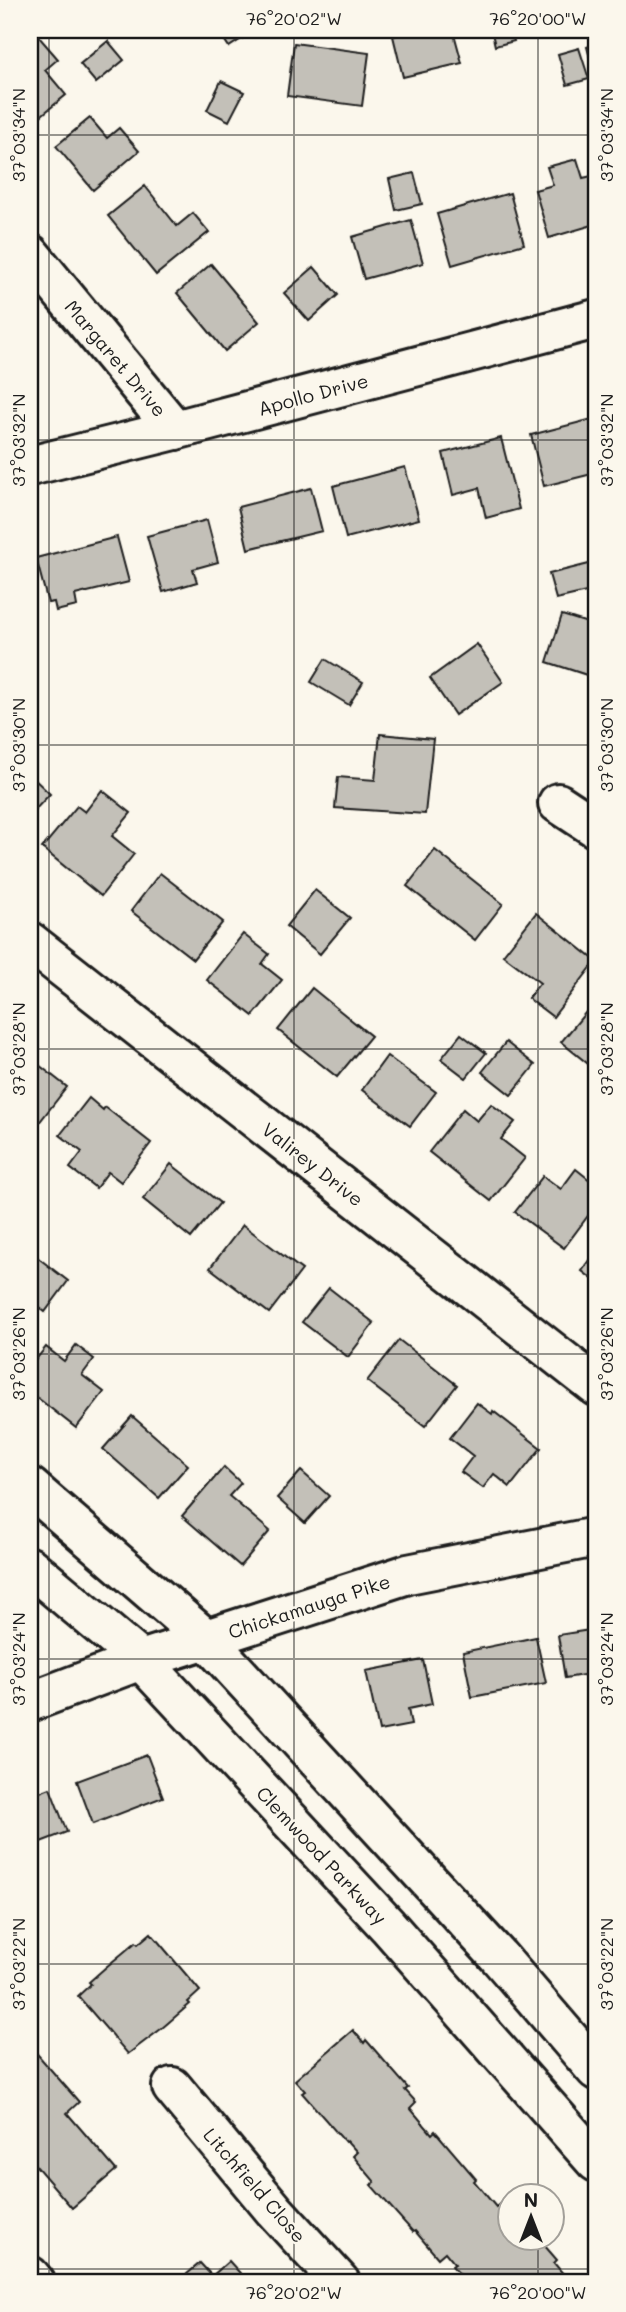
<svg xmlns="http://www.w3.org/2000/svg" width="626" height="2312" font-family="Mali,sans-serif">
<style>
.building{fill:#c3c0b8;stroke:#1c1c1c;stroke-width:2}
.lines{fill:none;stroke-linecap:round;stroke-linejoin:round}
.minor-casing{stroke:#1c1c1c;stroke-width:44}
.minor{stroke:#fbf7ec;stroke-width:38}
.ticks{fill:none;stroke:#1c1c1c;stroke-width:2;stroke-opacity:0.45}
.labels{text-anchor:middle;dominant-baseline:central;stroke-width:5;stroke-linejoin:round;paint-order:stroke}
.street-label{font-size:19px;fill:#1c1c1c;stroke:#fbf7ec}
.neatline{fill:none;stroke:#1c1c1c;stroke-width:2.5}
.ticks-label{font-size:18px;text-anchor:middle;fill:#1c1c1c}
</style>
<rect width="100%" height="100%" fill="#fbf7ec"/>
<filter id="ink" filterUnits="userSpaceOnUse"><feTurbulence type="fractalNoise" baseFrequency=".0143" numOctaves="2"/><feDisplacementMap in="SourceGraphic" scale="14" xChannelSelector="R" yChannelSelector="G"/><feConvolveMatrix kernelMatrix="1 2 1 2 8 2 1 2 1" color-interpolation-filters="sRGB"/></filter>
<g filter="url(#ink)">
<g class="building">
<path d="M30,30H33L58,59L45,70L66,95L31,124Z"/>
<path d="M218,30H255L229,47Z"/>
<path d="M418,30H453L462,63L403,77L393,36Z"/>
<path d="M486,30H511L514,41L495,46L492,33L487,34Z"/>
<path d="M108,41L124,60L96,83L80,64Z"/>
<path d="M294,43L369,53L362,106L287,96Z"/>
<path d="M596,44V77H595L587,47Z"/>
<path d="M579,48L589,79L567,85L558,54Z"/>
<path d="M221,81L244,92L229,121L207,110Z"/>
<path d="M90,118L107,138L119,128L139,151L93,190L56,146Z"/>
<path d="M577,159L583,178L596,175V224L549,238L535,190L553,185L547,167Z"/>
<path d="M414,173L422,204L396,210L389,179Z"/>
<path d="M145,186L177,226L193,213L209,232L156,275L108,216Z"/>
<path d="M510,193L524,244L452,265L437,214Z"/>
<path d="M411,220L423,263L364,279L352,237Z"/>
<path d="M211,264L259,322L225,351L177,293Z"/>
<path d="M314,267L338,295L309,321L284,293Z"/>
<path d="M596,418V473L544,486L531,435Z"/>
<path d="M501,438L519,509L486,518L479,488L453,495L443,453Z"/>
<path d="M405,467L419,519L346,538L333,486Z"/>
<path d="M311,488L322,531L248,549L238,507Z"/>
<path d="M207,520L218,562L193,569L197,582L163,592L147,536Z"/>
<path d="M117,537L129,582L75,595L77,606L56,611L54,602L48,603L36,558Z"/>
<path d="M589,564L595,590L556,599L549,574Z"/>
<path d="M562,615L594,625L596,618V678L547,662Z"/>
<path d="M477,644L503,682L455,715L430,678Z"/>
<path d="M325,659L363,682L349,705L311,682Z"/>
<path d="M380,734L433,739L425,814L335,808L338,777L375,780Z"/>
<path d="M30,775L50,794L30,815Z"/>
<path d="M102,790L131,813L112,836L134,854L101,896L42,848L77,806L85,812Z"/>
<path d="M435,850L503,904L475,940L407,886Z"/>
<path d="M160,873L223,922L193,959L131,911Z"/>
<path d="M315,890L350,918L320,954L286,926Z"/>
<path d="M536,913L596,961L553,1017L528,998L540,983L503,955Z"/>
<path d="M243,934L269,954L262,964L282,980L253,1016L207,980Z"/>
<path d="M312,988L371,1036L337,1077L278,1030Z"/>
<path d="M586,1012L596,1021V1062L592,1067L561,1042Z"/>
<path d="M461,1034L486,1053L466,1078L441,1059Z"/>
<path d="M506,1042L535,1065L511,1095L482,1072Z"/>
<path d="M387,1056L436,1092L410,1126L362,1090Z"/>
<path d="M30,1058L67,1087L34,1129L30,1126Z"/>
<path d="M89,1098L103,1110L105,1107L151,1143L121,1182L108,1172L96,1188L70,1168L82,1152L60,1135Z"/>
<path d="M491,1104L515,1122L501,1139L525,1158L491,1201L429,1152L463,1109L477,1121Z"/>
<path d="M171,1164L220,1203L191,1238L143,1199Z"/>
<path d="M576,1169L596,1185V1205L564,1248L515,1212L543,1176L561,1189Z"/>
<path d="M243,1225L302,1270L269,1313L210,1268Z"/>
<path d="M596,1252V1282L582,1271Z"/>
<path d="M37,1257L68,1281L45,1312L30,1300V1266Z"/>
<path d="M329,1288L374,1323L348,1357L302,1322Z"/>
<path d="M399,1340L457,1385L425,1426L367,1381Z"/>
<path d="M76,1345L94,1359L82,1375L104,1392L76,1428L30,1392V1367L46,1347L64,1361Z"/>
<path d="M477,1403L492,1414L493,1411L541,1448L510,1487L494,1474L483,1488L461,1472L473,1456L450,1438Z"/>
<path d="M132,1416L188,1465L159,1498L103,1449Z"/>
<path d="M224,1467L241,1483L229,1496L270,1531L240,1566L182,1516Z"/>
<path d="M301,1471L329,1496L305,1523L277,1498Z"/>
<path d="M596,1629V1673L565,1678L558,1635Z"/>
<path d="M536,1637L546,1683L472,1697L463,1652Z"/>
<path d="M423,1660L432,1704L408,1709L411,1725L379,1731L366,1671Z"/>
<path d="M147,1755L163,1797L93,1824L77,1781Z"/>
<path d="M50,1788L67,1832L30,1846V1796Z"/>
<path d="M151,1933L200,1991L188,2002L190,2004L161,2029L128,2054L78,1996L91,1984L89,1982L106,1967L136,1942L138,1944Z"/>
<path d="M353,2030L364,2043L366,2040L408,2088L405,2090L416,2102L410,2108L432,2134L435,2131L476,2179L474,2181L496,2207L502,2202L510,2212V2238H538L557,2260L554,2263L565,2276L560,2281L561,2282H467L452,2266L455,2264L445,2252L438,2258L415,2231L413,2232L371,2185L375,2182L353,2156L357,2152L347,2141L345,2142L302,2093L305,2091L295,2080Z"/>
<path d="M31,2047L79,2102L67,2113L116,2170L72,2208L30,2159V2145L36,2139L30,2131Z"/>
<path d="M229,2261L248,2282H182L180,2280L200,2263L212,2276Z"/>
</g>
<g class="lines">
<defs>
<g id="minor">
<path d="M30,254L175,430"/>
<path d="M30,466L175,430L596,319"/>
<path d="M558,803L596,828"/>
<path d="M30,942L596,1386"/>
<path d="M30,1487L207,1640L498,1956L596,2070"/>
<path d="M30,1567L141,1660L388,1926L596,2162"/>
<path d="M30,1702L141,1660L408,1574L596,1537"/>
<path d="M172,2087L274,2210L340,2282"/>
<path d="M30,2276L35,2282"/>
</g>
</defs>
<use href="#minor" class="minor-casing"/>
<use href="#minor" class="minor"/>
</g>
</g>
<path class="ticks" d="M49,30V2282M294,30V2282M538,30V2196M30,135H596M30,440H596M30,745H596M30,1049H596M30,1354H596M30,1659H596M30,1964H596M538,2238V2282M30,2269H596"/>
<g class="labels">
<g class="street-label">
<text transform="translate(116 358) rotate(50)">Margaret Drive</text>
<text transform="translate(313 394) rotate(-15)">Apollo Drive</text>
<text transform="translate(313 1164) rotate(38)">Valirey Drive</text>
<text transform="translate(309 1606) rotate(-18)">Chickamauga Pike</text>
<text transform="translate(322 1855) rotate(47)">Clemwood Parkway</text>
<text transform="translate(255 2185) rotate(49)">Litchfield Close</text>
</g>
</g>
<rect width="626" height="2312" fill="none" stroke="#fbf7ec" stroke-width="77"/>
<g transform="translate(531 2217)"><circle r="33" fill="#fbf7ec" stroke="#a29f99" stroke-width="2"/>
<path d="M0-5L12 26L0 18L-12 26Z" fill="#1c1c1c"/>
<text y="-10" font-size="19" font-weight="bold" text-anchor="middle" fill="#1c1c1c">N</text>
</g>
<rect x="38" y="38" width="550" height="2236" class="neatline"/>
<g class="ticks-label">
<text x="294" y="25">76°20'02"W</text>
<text x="538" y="25">76°20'00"W</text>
<text transform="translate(19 135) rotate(-90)" y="6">37°03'34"N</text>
<text transform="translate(607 135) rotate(-90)" y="6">37°03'34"N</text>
<text transform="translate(19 440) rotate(-90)" y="6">37°03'32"N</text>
<text transform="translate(607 440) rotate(-90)" y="6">37°03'32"N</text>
<text transform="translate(19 745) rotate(-90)" y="6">37°03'30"N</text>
<text transform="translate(607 745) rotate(-90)" y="6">37°03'30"N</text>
<text transform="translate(19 1049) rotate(-90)" y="6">37°03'28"N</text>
<text transform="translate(607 1049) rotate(-90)" y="6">37°03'28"N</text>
<text transform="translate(19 1354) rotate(-90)" y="6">37°03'26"N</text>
<text transform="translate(607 1354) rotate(-90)" y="6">37°03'26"N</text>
<text transform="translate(19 1659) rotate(-90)" y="6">37°03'24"N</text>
<text transform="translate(607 1659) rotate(-90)" y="6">37°03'24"N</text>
<text transform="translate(19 1964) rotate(-90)" y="6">37°03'22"N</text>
<text transform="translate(607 1964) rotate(-90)" y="6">37°03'22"N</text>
<text x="294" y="2299">76°20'02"W</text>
<text x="538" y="2299">76°20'00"W</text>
</g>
</svg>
